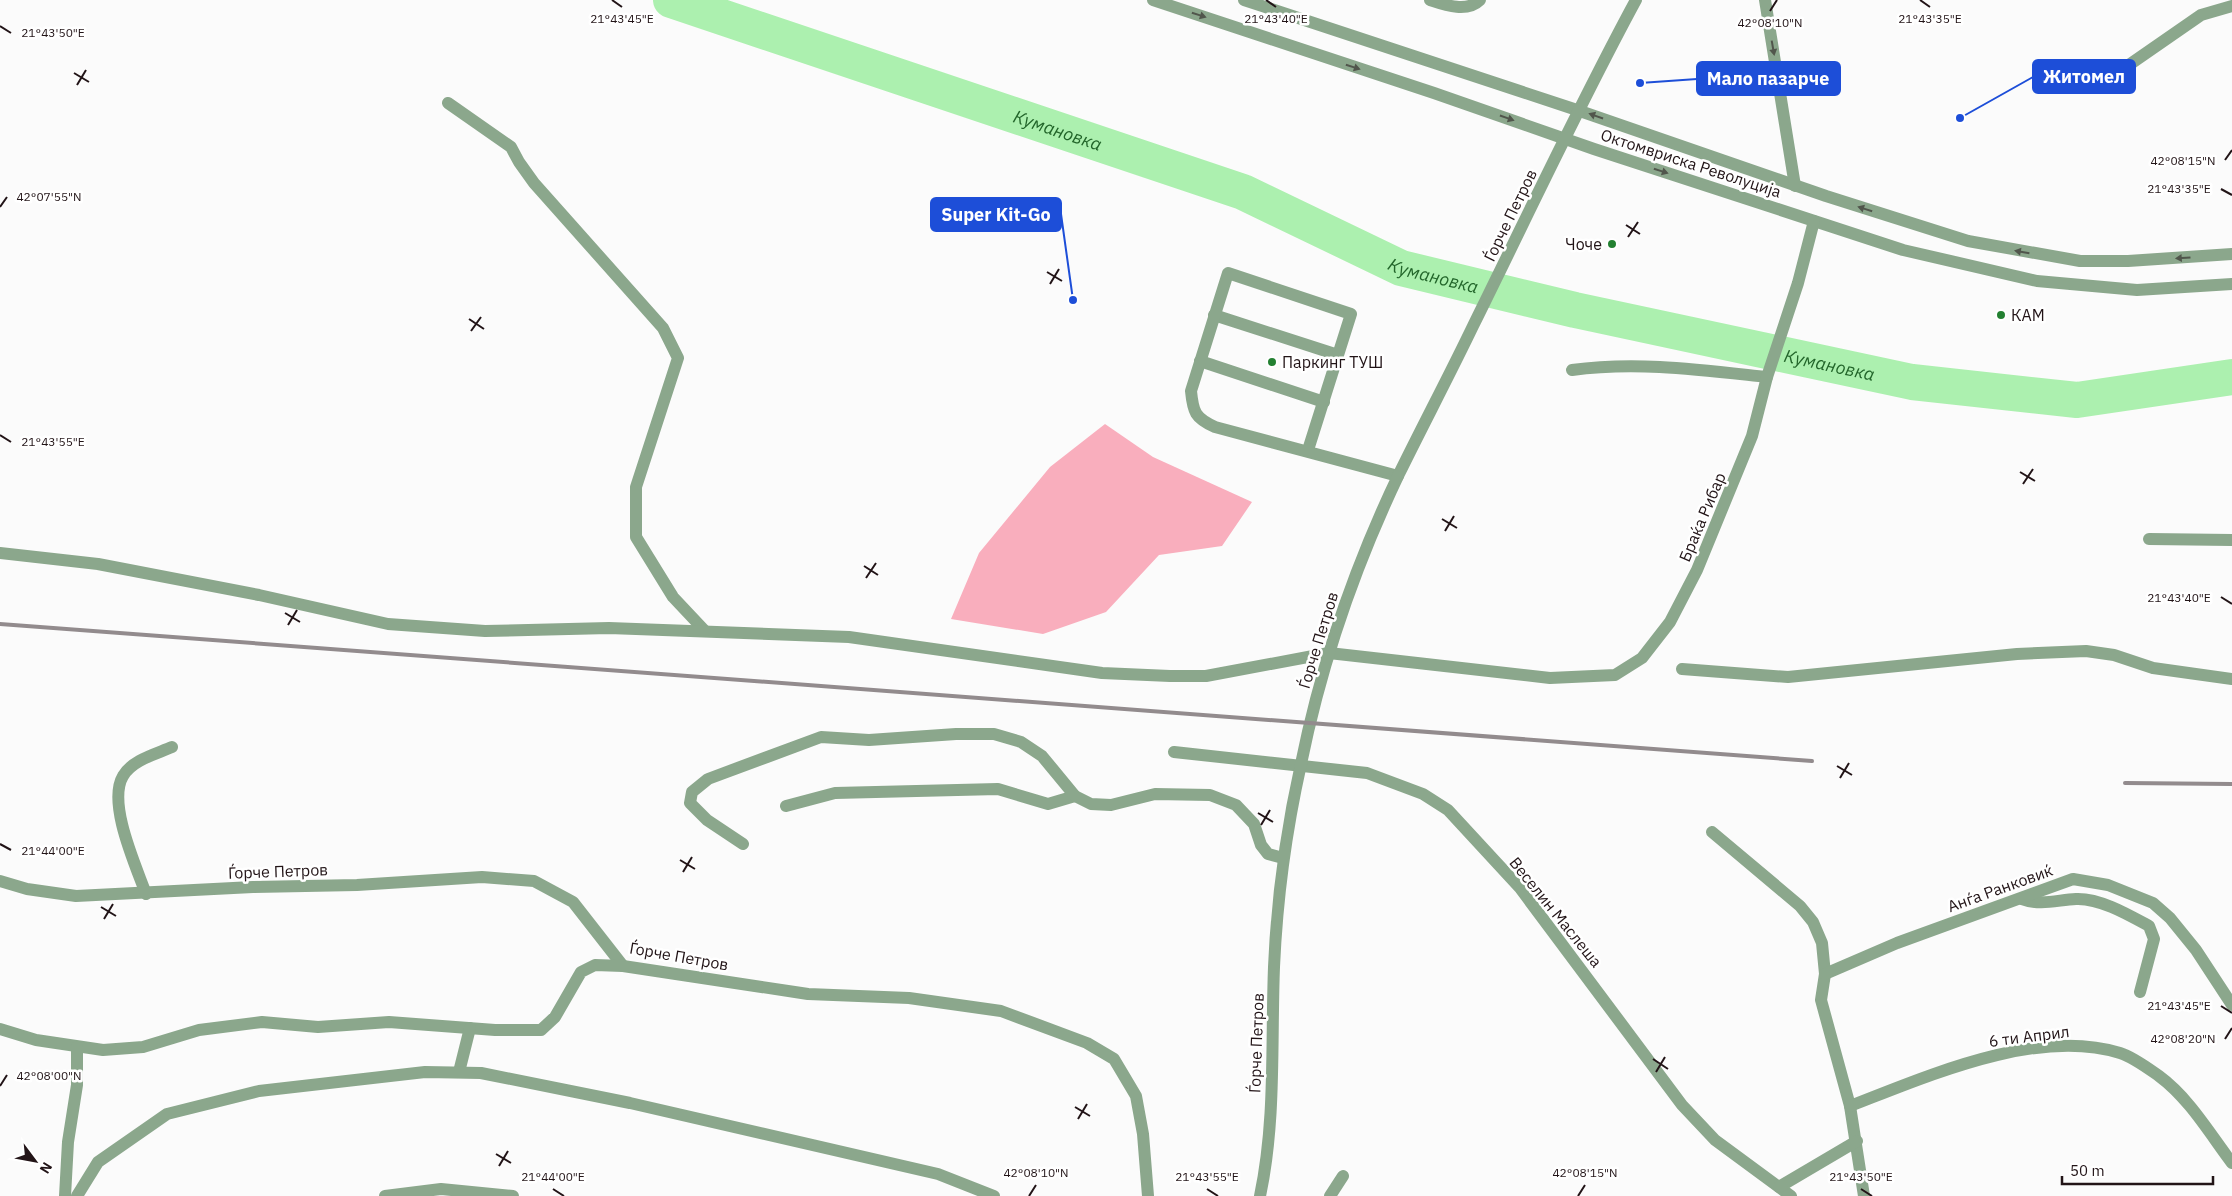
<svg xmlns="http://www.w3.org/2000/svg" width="2232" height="1196" font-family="'IBM Plex Sans',sans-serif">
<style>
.forest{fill:#f9aebd}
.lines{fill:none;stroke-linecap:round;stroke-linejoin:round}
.river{stroke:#acf0af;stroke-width:36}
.minor{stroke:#8ba78c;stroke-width:12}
.rail{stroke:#928b8d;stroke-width:4}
.oneway{fill:#51564c}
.ticks{fill:none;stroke:#221417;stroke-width:2}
.poi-dot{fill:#238031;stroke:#fff;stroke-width:2}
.labels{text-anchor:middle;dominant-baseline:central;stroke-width:5;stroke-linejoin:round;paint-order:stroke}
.street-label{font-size:16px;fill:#221417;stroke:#fff}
.poi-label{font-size:16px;fill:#221417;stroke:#fff;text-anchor:start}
.water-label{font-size:18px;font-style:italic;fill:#22652a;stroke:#fff}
.ticks-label{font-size:12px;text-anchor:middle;fill:#221417;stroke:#fff;stroke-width:5;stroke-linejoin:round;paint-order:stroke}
.leader{fill:none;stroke:#1d4ed8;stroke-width:2}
.callout-dot{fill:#1d4ed8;stroke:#fff;stroke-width:2}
.callout{fill:#1d4ed8;stroke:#1d4ed8;stroke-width:2}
.callout-label{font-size:18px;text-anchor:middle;font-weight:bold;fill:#fff}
</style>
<rect width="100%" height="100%" fill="#fbfbfb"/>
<path class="forest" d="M1105,424L1153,457L1252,502L1222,546L1159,555L1106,612L1043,634L951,619L979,553L1050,467Z"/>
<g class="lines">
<path class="river" id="s1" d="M671,0L1243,192L1401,268L1575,310L1912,382L2077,400L2232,377"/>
<g class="minor">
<path d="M1153,0L1434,93L1594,149L1903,250L2037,281L2137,290L2232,284"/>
<path d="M1244,0L1577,110L1826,196L1968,241L2080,261H2128L2232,254"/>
<path d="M1430,0C1445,5 1467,13 1480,0"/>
<path d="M1765,0L1795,186"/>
<path d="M2100,85L2201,15L2232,6"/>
<path d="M448,103L511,147L519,162L534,183L663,328L678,358L636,487V537L673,597L705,631"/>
<path d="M1214,315L1338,355"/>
<path d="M1200,361L1324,402"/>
<path d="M1572,370C1637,361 1702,370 1767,377"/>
<path d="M1308,450L1351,314L1228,273L1191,391C1193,412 1195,418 1215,427L1398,476"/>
<path d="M2149,539L2232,540"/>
<path d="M0,553L98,564L259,595L388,624L485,631L609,628L849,637L1102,673L1170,676H1206L1329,653L1550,678L1615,675L1642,658L1670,622L1697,570L1752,436L1767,377L1798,283L1814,221"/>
<path d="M1682,669L1788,677L2017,654L2086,651L2114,655L2153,668L2232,679"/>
<path d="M1174,752L1367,773L1423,794L1448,810L1520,888L1682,1105L1715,1140L1791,1196"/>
<path d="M786,806L835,793L998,789L1048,804L1075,796"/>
<path d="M1712,832L1800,906L1813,922L1822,943L1825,974L1821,1000L1850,1106L1864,1196"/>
<path d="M743,844L707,820L690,803L692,792L708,779L821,737L869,740L956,734H994L1021,742L1042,756L1075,796L1091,804L1111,805L1155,794L1210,795L1236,805L1254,824L1261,845L1268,854L1283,858"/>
<path d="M0,881L27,889L76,896L253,887L357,885L482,877L534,881L573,902L623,966"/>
<path d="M146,894C136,866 107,803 123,776C132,760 156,754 172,747"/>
<path d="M2022,899C2041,906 2057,900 2076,899C2100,898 2129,915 2149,926L2154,939L2140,992"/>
<path d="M1825,974L1897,943L2073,879L2108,885L2153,903L2170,918L2196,950L2232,1005"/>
<path d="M0,1029L36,1040L103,1050L143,1047L199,1030L262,1022L318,1027L389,1022L495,1030H541L555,1017L581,972L595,965L623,966L808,994L909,998L1001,1011L1087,1043L1114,1059L1136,1096L1143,1134L1148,1196"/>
<path d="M459,1072L470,1028"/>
<path d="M1850,1106C1928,1076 2037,1027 2120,1053C2133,1057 2149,1069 2159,1076C2189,1098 2210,1134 2232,1163"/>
<path d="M1779,1187L1857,1141"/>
<path d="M65,1196L68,1142L77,1085V1047"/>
<path d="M77,1196L98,1162L167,1114L259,1091L425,1072L481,1073L630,1103L938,1174L994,1196"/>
<path d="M385,1196L441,1189L513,1196"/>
<path d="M1260,1196C1276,1121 1271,1043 1274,967C1277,898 1286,831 1301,764C1321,665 1355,566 1399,474C1423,425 1449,376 1473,326C1527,217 1578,107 1636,0"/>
<path d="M1330,1196L1343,1176"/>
</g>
<g class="rail">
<path d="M0,624L1812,761"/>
<path d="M2125,783L2232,784"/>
</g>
</g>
<defs><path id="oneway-solid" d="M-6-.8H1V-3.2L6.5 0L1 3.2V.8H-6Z" transform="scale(1.25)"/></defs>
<g class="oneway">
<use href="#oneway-solid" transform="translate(1199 15) rotate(18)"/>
<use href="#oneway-solid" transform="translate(1773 48) rotate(80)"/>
<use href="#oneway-solid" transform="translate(1353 67) rotate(18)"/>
<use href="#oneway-solid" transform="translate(1596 116) rotate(-161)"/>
<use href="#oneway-solid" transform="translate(1507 118) rotate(19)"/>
<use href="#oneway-solid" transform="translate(1661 171) rotate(18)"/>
<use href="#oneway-solid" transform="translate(1865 209) rotate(-163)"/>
<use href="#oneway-solid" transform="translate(2022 252) rotate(-170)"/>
<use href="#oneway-solid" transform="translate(2183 258) rotate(176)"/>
</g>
<path class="ticks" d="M612,0L622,7M1266,0L1276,7M1920,0L1930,7M1770,11L1777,0M0,26L11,33M74,73L89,82M77,85L86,70M2225,160L2232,150M2221,189L2232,195M0,207L7,197M1626,225L1640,234M1628,237L1638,222M1047,272L1062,281M1050,284L1059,269M469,319L484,329M471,331L481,317M0,435L11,442M2020,472L2035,481M2023,484L2033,469M1442,519L1457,528M1445,531L1454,516M864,566L878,575M866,578L876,563M2221,597L2232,604M285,613L300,622M288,625L297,610M1837,766L1852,775M1840,778L1849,763M1258,813L1273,822M1261,825L1270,810M0,844L11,850M680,860L695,869M683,872L692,857M101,907L116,916M104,919L113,904M2221,1006L2232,1013M2225,1039L2232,1028M1653,1059L1668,1069M1656,1072L1665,1057M0,1086L7,1075M1075,1107L1090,1116M1078,1119L1087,1104M496,1154L511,1163M499,1166L508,1151M553,1189L564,1196M1207,1189L1218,1196M1861,1189L1872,1196M1029,1196L1036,1185M1578,1196L1585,1185"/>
<g class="poi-dot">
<circle cx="1612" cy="244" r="5"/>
<circle cx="2001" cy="315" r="5"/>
<circle cx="1272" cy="362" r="5"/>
</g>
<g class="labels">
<g class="street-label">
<text transform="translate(1691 163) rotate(18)">Октомвриска Револуција</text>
<text transform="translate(1510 215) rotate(-64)">Ѓорче Петров</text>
<text transform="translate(1702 517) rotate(-67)">Браќа Рибар</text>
<text transform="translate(1318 640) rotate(-73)">Ѓорче Петров</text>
<text transform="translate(278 871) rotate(-2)">Ѓорче Петров</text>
<text transform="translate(2000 888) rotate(-20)">Анѓа Ранковиќ</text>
<text transform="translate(1556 912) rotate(51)">Веселин Маслеша</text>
<text transform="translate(679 956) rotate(10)">Ѓорче Петров</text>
<text transform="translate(2029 1036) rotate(-7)">6 ти Април</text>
<text transform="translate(1256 1043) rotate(-88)">Ѓорче Петров</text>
</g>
<g class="poi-label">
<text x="1602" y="244" text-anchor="end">Чоче</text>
<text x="2011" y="315">КАМ</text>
<text x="1282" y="362">Паркинг ТУШ</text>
</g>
<g class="water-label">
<text stroke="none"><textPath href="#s1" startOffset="408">Кумановка</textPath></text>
<text stroke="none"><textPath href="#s1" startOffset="812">Кумановка</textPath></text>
<text stroke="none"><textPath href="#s1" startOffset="1218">Кумановка</textPath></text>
</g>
</g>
<g class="ticks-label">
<text x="1276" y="23">21°43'40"E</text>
<text x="622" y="23">21°43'45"E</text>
<text x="1930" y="23">21°43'35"E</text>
<text x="1770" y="27">42°08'10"N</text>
<text x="53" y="37">21°43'50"E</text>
<text x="2183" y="165">42°08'15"N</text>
<text x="2179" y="193">21°43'35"E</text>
<text x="49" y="201">42°07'55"N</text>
<text x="53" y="446">21°43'55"E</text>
<text x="2179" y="602">21°43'40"E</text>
<text x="53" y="855">21°44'00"E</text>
<text x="2179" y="1010">21°43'45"E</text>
<text x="2183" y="1043">42°08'20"N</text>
<text x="49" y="1080">42°08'00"N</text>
<text x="1036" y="1177">42°08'10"N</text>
<text x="1585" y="1177">42°08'15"N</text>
<text x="553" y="1181">21°44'00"E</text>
<text x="1207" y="1181">21°43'55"E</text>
<text x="1861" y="1181">21°43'50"E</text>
</g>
<path class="leader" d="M1960 118L2033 77M1640 83L1697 79M1073 300L1061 214"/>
<g class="callout-dot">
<circle cx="1960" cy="118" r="5"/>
<circle cx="1640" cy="83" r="5"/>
<circle cx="1073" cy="300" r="5"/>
</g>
<g class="callout">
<rect x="2033" y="60" width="102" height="33" rx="5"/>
<rect x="1697" y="62" width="143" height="33" rx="5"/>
<rect x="931" y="198" width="130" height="33" rx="5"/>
</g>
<g class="callout-label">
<text x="2084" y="83">Житомел</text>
<text x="1768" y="85">Мало пазарче</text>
<text x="996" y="221">Super Kit-Go</text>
</g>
<g transform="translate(35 1161) rotate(122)" stroke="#ffffff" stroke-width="4" paint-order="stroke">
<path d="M0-4L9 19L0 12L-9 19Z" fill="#221417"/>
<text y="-8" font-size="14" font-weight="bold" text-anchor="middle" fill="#221417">N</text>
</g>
<path d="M2062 1176v8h151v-8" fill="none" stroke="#221417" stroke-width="2.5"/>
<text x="2070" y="1176" font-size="15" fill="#221417" stroke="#ffffff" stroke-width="4" paint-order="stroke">50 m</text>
</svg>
